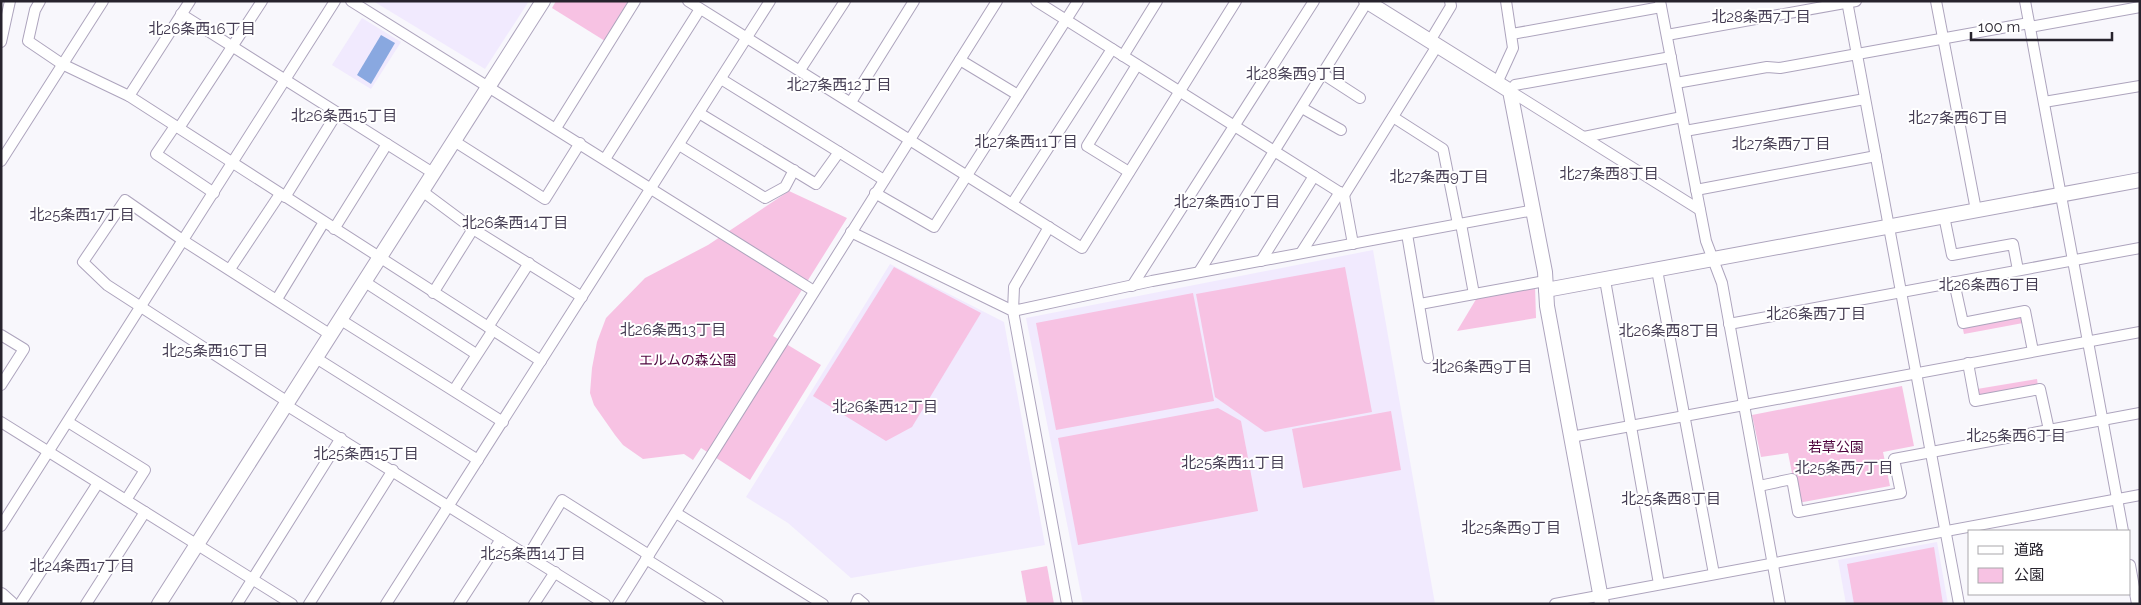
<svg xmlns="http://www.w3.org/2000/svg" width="2141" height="605" font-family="Raleway,'Noto Sans JP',sans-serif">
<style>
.built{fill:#f1eafe}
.green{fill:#f7c2e3}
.water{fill:#89a8e0}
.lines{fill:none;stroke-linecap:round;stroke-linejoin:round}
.street-casing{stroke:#ada4bd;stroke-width:12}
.secondary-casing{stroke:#ada4bd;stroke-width:16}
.street{stroke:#fff;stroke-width:10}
.secondary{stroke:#fff;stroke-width:14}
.labels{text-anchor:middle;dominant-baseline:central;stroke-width:4;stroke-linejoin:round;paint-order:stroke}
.park-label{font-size:14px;fill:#4d033c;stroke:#fff}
.neighbourhood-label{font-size:15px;fill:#463e54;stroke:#fff}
</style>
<rect width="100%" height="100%" fill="#f8f7fc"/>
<g class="built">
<path d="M373,1H529L485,69Z"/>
<path d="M362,18L401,42L371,89L332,65Z"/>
<path d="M1373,250L1435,604H1083L1026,318Z"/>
<path d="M890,264L1004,322L1045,545L851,578L788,523L746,497Z"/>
<path d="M1937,542L1948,604H1846L1838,560Z"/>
</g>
<g class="green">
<path d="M556,1H628L605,41L552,8Z"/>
<path d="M789,191L847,218L773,336L821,365L750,480L701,448L693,460L684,454L643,459L623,445L615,435L594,405L590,393L592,368L597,342L606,318L645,278L708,245Z"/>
<path d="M894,267L981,313L912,427L886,441L813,396Z"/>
<path d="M1345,267L1372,412L1265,432L1215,397L1196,294Z"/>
<path d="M1535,286L1536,318L1457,331L1478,296Z"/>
<path d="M1193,293L1214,401L1056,430L1036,323Z"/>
<path d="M2021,313L2023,323L1964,334L1962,325Z"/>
<path d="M2037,379L2038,386L1979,396L1977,389Z"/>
<path d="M1902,386L1914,446L1883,452L1890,486L1798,503L1788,453L1761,457L1752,415Z"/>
<path d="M1218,408L1241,421L1258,511L1078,545L1058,438Z"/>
<path d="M1391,411L1401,470L1303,488L1292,429Z"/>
<path d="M1934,547L1943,604H1854L1847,564Z"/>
<path d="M1047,566L1054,604H1027L1021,571Z"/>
</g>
<path class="water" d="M381,35L395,43L371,84L357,75Z"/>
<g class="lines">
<defs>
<g id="street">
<path d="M40,1L35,10L28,41L62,64L129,96L541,361"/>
<path d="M351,1L814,291"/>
<path d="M688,1L1082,248L1236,1"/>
<path d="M1036,1L1344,195L1353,244"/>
<path d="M1660,1L1706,241L1722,283L1780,604"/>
<path d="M1847,1L1959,604"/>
<path d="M1936,1L1976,210"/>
<path d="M2025,1L2123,531"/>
<path d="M181,14L433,173"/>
<path d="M2030,27L2140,7"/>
<path d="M1512,34L1661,7"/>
<path d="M1667,35L1856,1"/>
<path d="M1430,41L1451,6L1450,1"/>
<path d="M1,42L10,1"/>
<path d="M1123,56L1157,1"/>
<path d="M1671,57L1515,85L1510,91L1700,210"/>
<path d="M960,60L1018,95"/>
<path d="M800,70L845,1"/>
<path d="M1323,74L1360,98"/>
<path d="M721,79L884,180"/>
<path d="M1497,83L1513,48L1506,1"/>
<path d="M1676,83L1767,67L1780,68L2029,23"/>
<path d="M129,96L190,1"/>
<path d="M851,102L914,1"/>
<path d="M2044,102L2140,86"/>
<path d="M1302,108L1341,130"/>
<path d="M699,113L816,184L839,152"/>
<path d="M1393,117L1443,149L1458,224"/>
<path d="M175,126L156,154L214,193"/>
<path d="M179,128L262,1"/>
<path d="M556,128L635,1"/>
<path d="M1685,131L1865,99"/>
<path d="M1584,137L1682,117"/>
<path d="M454,141L545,199L580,143"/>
<path d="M679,145L765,198L785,187L794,170"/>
<path d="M605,159L700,9"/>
<path d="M1,161L103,1"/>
<path d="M1129,172L1087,146L1137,65"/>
<path d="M1696,190L1876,156"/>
<path d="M422,191L473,229L582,297"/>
<path d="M875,193L934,227L1078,1"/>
<path d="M1344,195L1437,46"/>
<path d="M285,197L337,113"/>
<path d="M1012,204L1112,49"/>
<path d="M1944,216L1952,255L2013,244L2018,270"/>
<path d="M1461,224L1474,294"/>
<path d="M1049,227L1014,287L1013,311L1152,281L1534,210"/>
<path d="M334,229L387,144"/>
<path d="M851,232L1013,311L1067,604"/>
<path d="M1407,234L1428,358"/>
<path d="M1301,253L1340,192"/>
<path d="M1261,261L1314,176"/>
<path d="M230,269L280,194"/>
<path d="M1657,270L1714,574"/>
<path d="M1199,272L1367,2"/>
<path d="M1605,280L1659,584"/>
<path d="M365,282L476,354"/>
<path d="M1954,282L1963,323L2025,311L2033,351"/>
<path d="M1132,286L1314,1"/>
<path d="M433,293L473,229"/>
<path d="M277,299L324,222"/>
<path d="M1420,304L1545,281"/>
<path d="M341,320L503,422"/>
<path d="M1729,324L2140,248"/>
<path d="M488,327L529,263"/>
<path d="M1,335L24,349L1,385"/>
<path d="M316,358L478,460"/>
<path d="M1968,363L1975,401L2040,389L2049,430"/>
<path d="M454,390L493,330"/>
<path d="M288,402L107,285L83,262L125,200L184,241L331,335"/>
<path d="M286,405L605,604"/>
<path d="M1,422L292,604"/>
<path d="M68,422L145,470L126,500"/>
<path d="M1571,437L2140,332"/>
<path d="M1759,486L1792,479L1798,512L1901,493L1894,459L2140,413"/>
<path d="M676,513L823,604"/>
<path d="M1,526L335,1"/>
<path d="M528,556L562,500L649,555"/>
<path d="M646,559L718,604"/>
<path d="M2130,565L2137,604"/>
<path d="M20,604L98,483"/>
<path d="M86,604L145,512"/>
<path d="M237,604L341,438"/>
<path d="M309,604L393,470"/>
<path d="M386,604L770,1"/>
<path d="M459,604L501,539"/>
<path d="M534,604L555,572"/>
<path d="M618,604L997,1"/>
<path d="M856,604L858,599L864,604"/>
<path d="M1555,604L2140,495"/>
</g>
<g id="secondary">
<path d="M1366,1L1510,91L1545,272L1547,306L1602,604"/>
<path d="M1546,290L2140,180"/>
<path d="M1,595L11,604"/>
<path d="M159,604L543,1"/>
</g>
</defs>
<use href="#street" class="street-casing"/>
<use href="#secondary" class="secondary-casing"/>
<use href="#street" class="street"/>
<use href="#secondary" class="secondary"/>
</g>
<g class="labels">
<g class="park-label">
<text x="688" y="360">エルムの森公園</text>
<text x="1836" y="447">若草公園</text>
</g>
<g class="neighbourhood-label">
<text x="1761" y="17">北28条西7丁目</text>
<text x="202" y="29">北26条西16丁目</text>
<text x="1296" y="74">北28条西9丁目</text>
<text x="839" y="85">北27条西12丁目</text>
<text x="344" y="116">北26条西15丁目</text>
<text x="1958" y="118">北27条西6丁目</text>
<text x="1026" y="142">北27条西11丁目</text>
<text x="1781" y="144">北27条西7丁目</text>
<text x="1609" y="174">北27条西8丁目</text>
<text x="1439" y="177">北27条西9丁目</text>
<text x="1227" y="202">北27条西10丁目</text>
<text x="82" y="215">北25条西17丁目</text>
<text x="515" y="223">北26条西14丁目</text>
<text x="1989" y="285">北26条西6丁目</text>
<text x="1816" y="314">北26条西7丁目</text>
<text x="673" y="330">北26条西13丁目</text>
<text x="1669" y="331">北26条西8丁目</text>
<text x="215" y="351">北25条西16丁目</text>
<text x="1482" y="367">北26条西9丁目</text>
<text x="885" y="407">北26条西12丁目</text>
<text x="2016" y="436">北25条西6丁目</text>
<text x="366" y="454">北25条西15丁目</text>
<text x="1233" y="463">北25条西11丁目</text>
<text x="1844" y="468">北25条西7丁目</text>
<text x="1671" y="499">北25条西8丁目</text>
<text x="1511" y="528">北25条西9丁目</text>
<text x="533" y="554">北25条西14丁目</text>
<text x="82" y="566">北24条西17丁目</text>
</g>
</g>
<rect width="2141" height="605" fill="none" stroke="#27232d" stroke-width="5"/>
<rect x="1968" y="530" width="162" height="65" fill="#ffffff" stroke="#a9a7ab"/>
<rect x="1978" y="546" width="25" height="8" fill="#ffffff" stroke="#a9a7ab"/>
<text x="2014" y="555" font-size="15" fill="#27232d">道路</text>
<rect x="1978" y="568" width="25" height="15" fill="#f7c2e3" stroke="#a9a7ab"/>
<text x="2014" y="580" font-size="15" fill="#27232d">公園</text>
<path d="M1971 32v8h141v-8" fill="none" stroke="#27232d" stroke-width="2.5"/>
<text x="1978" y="32" font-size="15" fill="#27232d" stroke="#ffffff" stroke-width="4" paint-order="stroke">100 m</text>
</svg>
